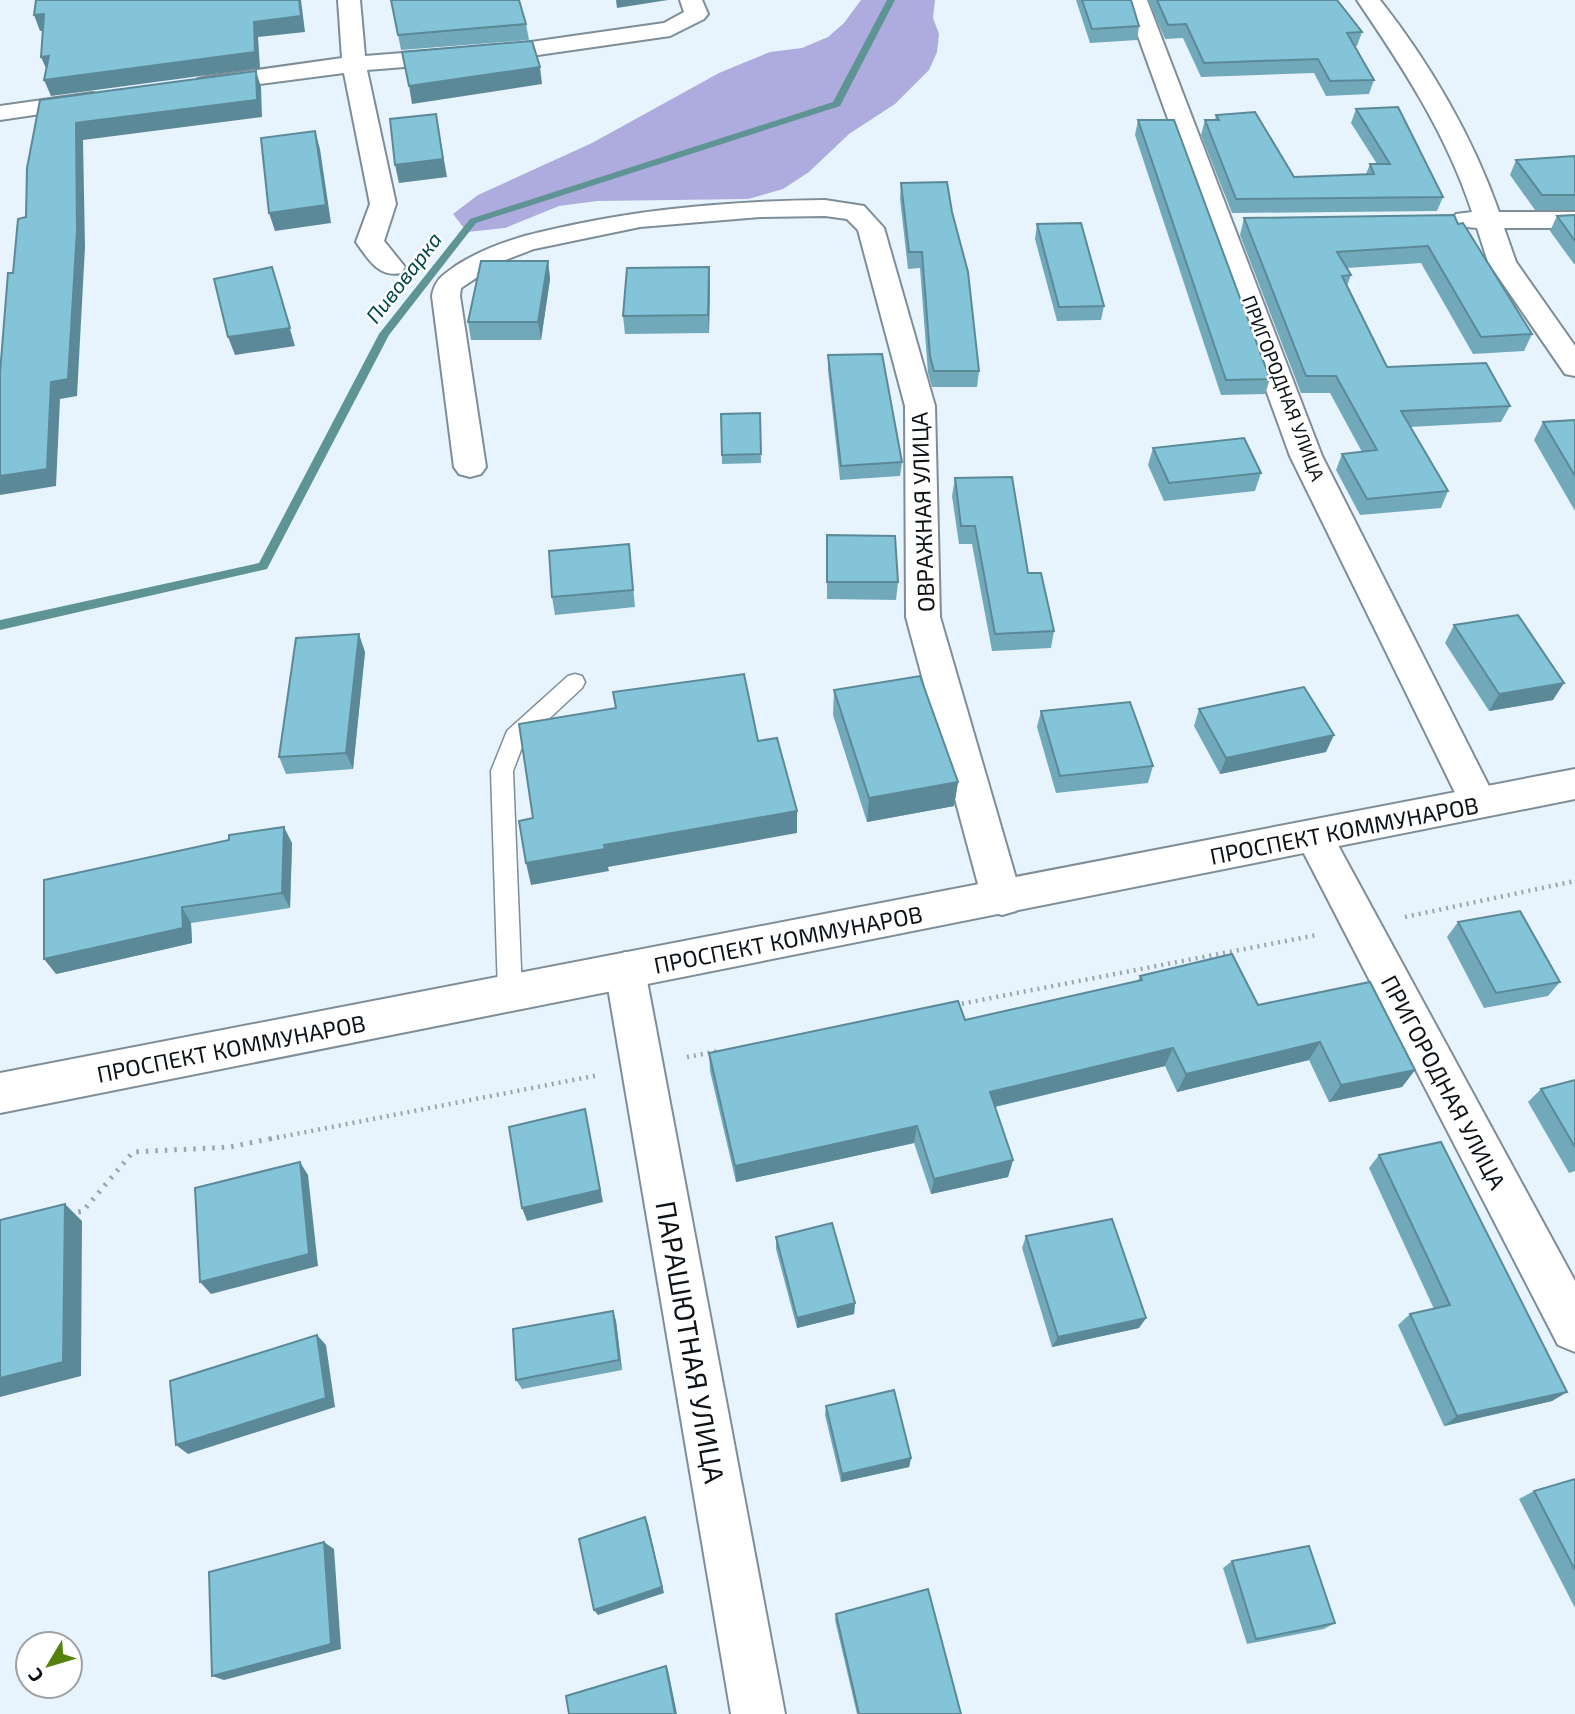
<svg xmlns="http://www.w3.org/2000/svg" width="1575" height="1714" font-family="'Exo 2',sans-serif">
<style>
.forest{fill:#aeabde}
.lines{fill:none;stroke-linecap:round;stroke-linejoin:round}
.stream{fill:#5f9495;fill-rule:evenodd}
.service-casing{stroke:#7e8d98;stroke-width:3}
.minor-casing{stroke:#7e8d98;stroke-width:4}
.tertiary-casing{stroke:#7e8d98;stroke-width:4}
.path-far1{stroke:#9aa5ad;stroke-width:4.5;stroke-dasharray:2 5;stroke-linecap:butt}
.path{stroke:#9aa5ad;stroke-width:5;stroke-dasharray:2.5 7;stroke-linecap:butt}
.service{fill:#fff;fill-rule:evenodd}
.minor{fill:#fff;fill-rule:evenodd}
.tertiary{fill:#fff;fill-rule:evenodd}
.wall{fill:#71a9bb}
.shaded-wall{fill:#5c8998}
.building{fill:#83c4d9;stroke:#5c8998;stroke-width:2}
.labels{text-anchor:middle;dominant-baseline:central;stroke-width:5;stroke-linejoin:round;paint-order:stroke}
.far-street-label{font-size:19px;fill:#0c1216;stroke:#fff}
.far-water-label{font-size:21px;font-style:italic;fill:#004647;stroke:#fff}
.street-label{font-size:23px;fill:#0c1216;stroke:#fff}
.near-street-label{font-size:28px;fill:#0c1216;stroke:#fff}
</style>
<rect width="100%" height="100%" fill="#e7f4fe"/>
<path class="forest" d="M861,0H935L933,18L939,34L937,52L929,70L895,104L849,134L809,172L783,189L748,199L597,201L559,206L505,228L467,232L453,214L478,195L592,143L719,73L770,52L802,48L828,37L844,23Z"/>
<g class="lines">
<path class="stream" d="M887,0H895L840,106L476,223L389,335L267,569L0,630V620L259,563L379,334L470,219L833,102Z"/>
<defs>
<path id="service" d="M575,674L582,676L585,682L582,688L524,742L513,771L522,993L519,1000L510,1004L501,1000L498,993L491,771L507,731L568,676Z"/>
<g id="minor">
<path d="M338,0H360L365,56L517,44L664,23L684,12L680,0H702L708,14L704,19L670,36L517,58L367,70L396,204L384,241L405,267L401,273C379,278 368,259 356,242L370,204L344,73L207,91L198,89L195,84L198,79L207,77L342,58Z"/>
<path d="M1125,0H1147L1322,456L1497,802L1491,813L1478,817L1465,813L1290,456Z"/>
<path d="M1357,0H1380C1429,62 1473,137 1499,212H1575V228H1504L1516,262L1575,346V376L1565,374L1488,262L1477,228L1456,226L1452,220L1456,214L1472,212C1447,135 1402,66 1357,0Z"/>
<path d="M92,93L101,95L104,100L101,105L0,120V106Z"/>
<path d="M825,200L864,206L884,228L935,406L940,617L1022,899L1016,911L1002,915L988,911L982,899L906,617L905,406L858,230L847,219L825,216L760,217L640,227L534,249L500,262L461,288L460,296L486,467L481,474L470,477L459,474L454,467L432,296C435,279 443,275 457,265C495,241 534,233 577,224C659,207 741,201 825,200Z"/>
<path d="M1314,821L1327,825L1575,1281V1352L1558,1345L1295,836L1301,825Z"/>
<path d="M625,952L639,958L645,970L785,1714H731L605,970L611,958Z"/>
</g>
<path id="tertiary" d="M1575,769V799L0,1113V1073Z"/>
</defs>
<use href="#service" class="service-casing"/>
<use href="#minor" class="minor-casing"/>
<use href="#tertiary" class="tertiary-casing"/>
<g class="path-far1">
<path d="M1405,917L1575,881"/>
<path d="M955,1005L1317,935"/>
<path d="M687,1057L719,1051"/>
<path d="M270,1139L599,1075"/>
</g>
<path class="path" d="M69,1214L83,1211L133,1152L230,1147L279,1137"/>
<use href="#service" class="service"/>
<use href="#minor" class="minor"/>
<use href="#tertiary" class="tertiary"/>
</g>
<g class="wall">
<path d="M391,0L526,24L529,40L401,50Z"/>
<path d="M1076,0H1131L1139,26L1137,40L1090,43Z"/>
<path d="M1148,0H1337L1362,32L1357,46H1354L1374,80L1369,94L1326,96L1314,73L1201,77L1183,38L1165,39Z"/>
<path d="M1356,109L1443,197L1437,211L1232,213L1201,135L1205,120H1215L1216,115L1294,177L1366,174L1370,164H1377L1351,123Z"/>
<path d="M1138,120L1270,379L1265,394L1221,395L1135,135Z"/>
<path d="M1575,156V210H1535L1510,175L1516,160Z"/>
<path d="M901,183L979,371L977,387H932L928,373L920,268L908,269L900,199Z"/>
<path d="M1575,215V264H1574L1550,231L1557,216Z"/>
<path d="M1244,218L1458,224L1532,334L1524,351L1473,354L1421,263L1347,268L1351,275L1347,286L1387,367L1510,406L1501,422L1410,427L1448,491L1441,508L1360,515L1336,470L1342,454L1362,452L1330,393H1301L1240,235Z"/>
<path d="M1037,224L1104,306L1101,320L1057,321L1035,239Z"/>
<path d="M548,261L550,279L541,340H471L468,322Z"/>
<path d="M709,267L710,285L709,333L625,334L623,316Z"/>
<path d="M828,355L902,462L900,476L840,480L828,370Z"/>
<path d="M760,413L761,463L722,464L721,414Z"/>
<path d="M1575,420V511L1534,440L1543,422Z"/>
<path d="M1153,448L1261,473L1255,491L1164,501L1148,465Z"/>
<path d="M955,478L1028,573L1054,631L1051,648L992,651L972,544H959L952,496Z"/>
<path d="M827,535L898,582L896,600L827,599Z"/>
<path d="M629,544L635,607L555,615L552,597Z"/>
<path d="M1454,625L1553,700L1489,711L1445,643Z"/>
<path d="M365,652L353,769L286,774L279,757Z"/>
<path d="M834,690L958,782L954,806L867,822L833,715Z"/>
<path d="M1199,709L1326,752L1220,774L1194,726Z"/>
<path d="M1041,711L1153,766L1148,783L1056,793L1037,727Z"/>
<path d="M292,843L290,908L191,923L192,943L56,974Z"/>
<path d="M1458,922L1560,982L1548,996L1484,1008L1447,937Z"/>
<path d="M1140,976L1258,1005L1415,1070L1402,1087L1329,1102L1309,1060L1177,1092L1165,1066L995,1107L1013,1160L1008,1177L931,1194L914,1143L736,1182L710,1071L709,1053L965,1020L1138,981Z"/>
<path d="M1575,1080V1171L1569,1173L1528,1102L1541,1089Z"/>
<path d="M1379,1155L1567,1392L1552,1401L1444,1426L1398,1325L1410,1314L1434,1309L1369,1168Z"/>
<path d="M1026,1236L1146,1318L1139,1328L1052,1347L1022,1248Z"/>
<path d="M776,1237L855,1303L854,1314L797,1328L776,1249Z"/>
<path d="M613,1311L616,1321L622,1370L522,1389L516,1380Z"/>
<path d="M826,1406L911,1458L909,1467L841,1482L825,1415Z"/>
<path d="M1575,1479V1608L1519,1499L1534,1491Z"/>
<path d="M1232,1561L1335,1623L1324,1629L1247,1644L1223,1568Z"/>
<path d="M836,1614L961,1714H857L835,1620Z"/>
</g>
<g class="shaded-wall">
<path d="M299,0H301L305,32L258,37L260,68L51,96L44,80L254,22Z"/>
<path d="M616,0H668L617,8Z"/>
<path d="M44,14L50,29L40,31L34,15Z"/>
<path d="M49,56L48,73L41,57Z"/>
<path d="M540,67L542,84L412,104L409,86Z"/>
<path d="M256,71L261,87L262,117L83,140L85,247L77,396L60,399L56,486L0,495V476L51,382L76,123Z"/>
<path d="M436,114L447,177L399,183L395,165Z"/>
<path d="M315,131L320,149L331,223L275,231L269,213Z"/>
<path d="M548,261L550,279L541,340L538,322Z"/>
<path d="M272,267L295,346L235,355L228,337Z"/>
<path d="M709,267L710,285L709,333L708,315Z"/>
<path d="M359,634L365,652L353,769L346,753Z"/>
<path d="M1564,683L1553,700L1489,711L1499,694Z"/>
<path d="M1334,735L1326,752L1220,774L1226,758Z"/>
<path d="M958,782L954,806L867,822L869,798Z"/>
<path d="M797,811V833L608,867L609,871L531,885L526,863L604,845Z"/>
<path d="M284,827L292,843L290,908L282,893Z"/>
<path d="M182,907L191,923L192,943L56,974L44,959Z"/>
<path d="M1320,1042L1309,1060L1177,1092L1186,1074Z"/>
<path d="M1173,1048L1165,1066L985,1109L990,1092Z"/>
<path d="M1415,1070L1402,1087L1329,1102L1341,1085Z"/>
<path d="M585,1109L603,1202L527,1221L522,1208Z"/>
<path d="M917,1126L914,1143L736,1182L735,1166Z"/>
<path d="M1013,1160L1008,1177L931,1194L934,1179Z"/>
<path d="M300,1162L308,1175L318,1266L211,1294L200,1282Z"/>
<path d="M65,1204L82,1221L81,1376L0,1397V1378Z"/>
<path d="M855,1303L854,1314L797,1328V1318Z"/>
<path d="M613,1311L616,1321L622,1370L619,1360Z"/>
<path d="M1146,1318L1139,1328L1052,1347L1058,1337Z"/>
<path d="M317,1335L326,1345L335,1407L188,1454L176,1445Z"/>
<path d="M1567,1392L1552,1401L1444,1426L1457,1416Z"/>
<path d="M911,1458L909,1467L841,1482L842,1474Z"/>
<path d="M645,1517L648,1524L664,1593L598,1615L594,1610Z"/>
<path d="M324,1542L334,1549L341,1649L224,1680L212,1676Z"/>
<path d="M666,1666L668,1670L677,1714H675Z"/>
</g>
<g class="building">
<path d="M36,0H299L301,16L254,22L255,52L44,80L49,56L41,57L44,14L34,15Z"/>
<path d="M391,0H519L526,24L398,35Z"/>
<path d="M1082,0H1131L1139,26L1092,29Z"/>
<path d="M1157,0H1337L1362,32L1347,33L1374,80L1330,81L1318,59L1204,63L1186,24L1168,25Z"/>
<path d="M532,41L540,67L409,86L402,52Z"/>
<path d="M256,71L257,100L76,123L77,230L68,379L51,382L47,469L0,476V373L8,273H13L18,219L26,217L27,168L40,100Z"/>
<path d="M1398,107L1443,197L1236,199L1205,120H1219L1216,115L1255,112L1294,177L1374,174L1370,164H1390L1356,109Z"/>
<path d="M436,114L443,159L395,165L390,119Z"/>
<path d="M1138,120H1174L1270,379L1226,380Z"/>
<path d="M315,131L326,205L269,213L261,138Z"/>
<path d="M1575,156V195H1542L1516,160Z"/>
<path d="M947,182L952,212L968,272L979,371H934L930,356L922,252H909L901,183Z"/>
<path d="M1454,215L1458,224L1463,223L1532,334L1481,337L1428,246L1337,252L1351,275L1342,276L1387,367L1486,363L1510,406L1401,411L1448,491L1367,499L1342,454L1377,450L1336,376H1306L1244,218Z"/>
<path d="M1575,215V241L1557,216Z"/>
<path d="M1081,223L1104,306L1059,307L1037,224Z"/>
<path d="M481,261H548L538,322H468Z"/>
<path d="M272,267L290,328L228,337L214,279Z"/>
<path d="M709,267L708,315L623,316L627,268Z"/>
<path d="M882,354L902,462L841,466L828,355Z"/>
<path d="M760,413L761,454L722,455L721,414Z"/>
<path d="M1575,420V476L1543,422Z"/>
<path d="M1244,438L1261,473L1169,483L1153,448Z"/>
<path d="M1012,477L1028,573H1041L1054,631L995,634L975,526H961L955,478Z"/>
<path d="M827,535L895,536L898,582H827Z"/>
<path d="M629,544L633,590L552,597L549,551Z"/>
<path d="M1518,615L1564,683L1499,694L1454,625Z"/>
<path d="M359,634L346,753L279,757L296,638Z"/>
<path d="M744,674L758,741L777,738L797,811L604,845L605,849L526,863L519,821L533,818L519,724L616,708L613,692Z"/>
<path d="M920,676L958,782L869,798L834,690Z"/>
<path d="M1304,687L1334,735L1226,758L1199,709Z"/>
<path d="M1130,702L1153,766L1060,776L1041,711Z"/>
<path d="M284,827L282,893L182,907L183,928L44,959V880L229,840V835Z"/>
<path d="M1520,911L1560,982L1496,993L1458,922Z"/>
<path d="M1232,954L1258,1005L1370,982L1415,1070L1341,1085L1320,1042L1186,1074L1173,1048L990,1092L1013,1160L934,1179L917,1126L735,1166L709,1053L958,1001L965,1020L1142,980L1140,976Z"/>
<path d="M1575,1080V1147L1541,1089Z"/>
<path d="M585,1109L600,1190L522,1208L509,1127Z"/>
<path d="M1441,1142L1567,1392L1457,1416L1410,1314L1450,1305L1379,1155Z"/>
<path d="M300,1162L309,1254L200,1282L195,1188Z"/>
<path d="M65,1204L63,1362L0,1378V1220Z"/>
<path d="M1112,1219L1146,1318L1058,1337L1026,1236Z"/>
<path d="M832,1223L855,1303L797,1318L776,1237Z"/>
<path d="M613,1311L619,1360L516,1380L513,1329Z"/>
<path d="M317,1335L326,1398L176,1445L170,1381Z"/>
<path d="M894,1390L911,1458L842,1474L826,1406Z"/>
<path d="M1575,1479V1570L1534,1491Z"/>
<path d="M645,1517L662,1587L594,1610L579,1539Z"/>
<path d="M324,1542L331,1644L212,1676L209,1572Z"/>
<path d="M1309,1546L1335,1623L1256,1639L1232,1561Z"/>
<path d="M928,1589L961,1714H859L836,1614Z"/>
<path d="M666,1666L675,1714H569L566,1696Z"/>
</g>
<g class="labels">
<g class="far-street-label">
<text transform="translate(1284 388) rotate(69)">ПРИГОРОДНАЯ УЛИЦА</text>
</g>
<g class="far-water-label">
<text transform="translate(403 277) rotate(-52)">Пивоварка</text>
</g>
<g class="street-label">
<text transform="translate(922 512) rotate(-92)">ОВРАЖНАЯ УЛИЦА</text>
<text transform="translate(1344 830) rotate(-11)">ПРОСПЕКТ КОММУНАРОВ</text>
<text transform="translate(788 939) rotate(-11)">ПРОСПЕКТ КОММУНАРОВ</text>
<text transform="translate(231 1048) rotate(-11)">ПРОСПЕКТ КОММУНАРОВ</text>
<text transform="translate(1444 1082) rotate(62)">ПРИГОРОДНАЯ УЛИЦА</text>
</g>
<g class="near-street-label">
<text transform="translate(691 1342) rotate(80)">ПАРАШЮТНАЯ УЛИЦА</text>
</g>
</g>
<g transform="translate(49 1665) rotate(232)"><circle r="33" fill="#ffffff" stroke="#9ea0a2" stroke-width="2"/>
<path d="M0-5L12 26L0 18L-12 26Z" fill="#55810c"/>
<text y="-10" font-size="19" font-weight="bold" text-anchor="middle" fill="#0c1216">С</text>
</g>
</svg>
